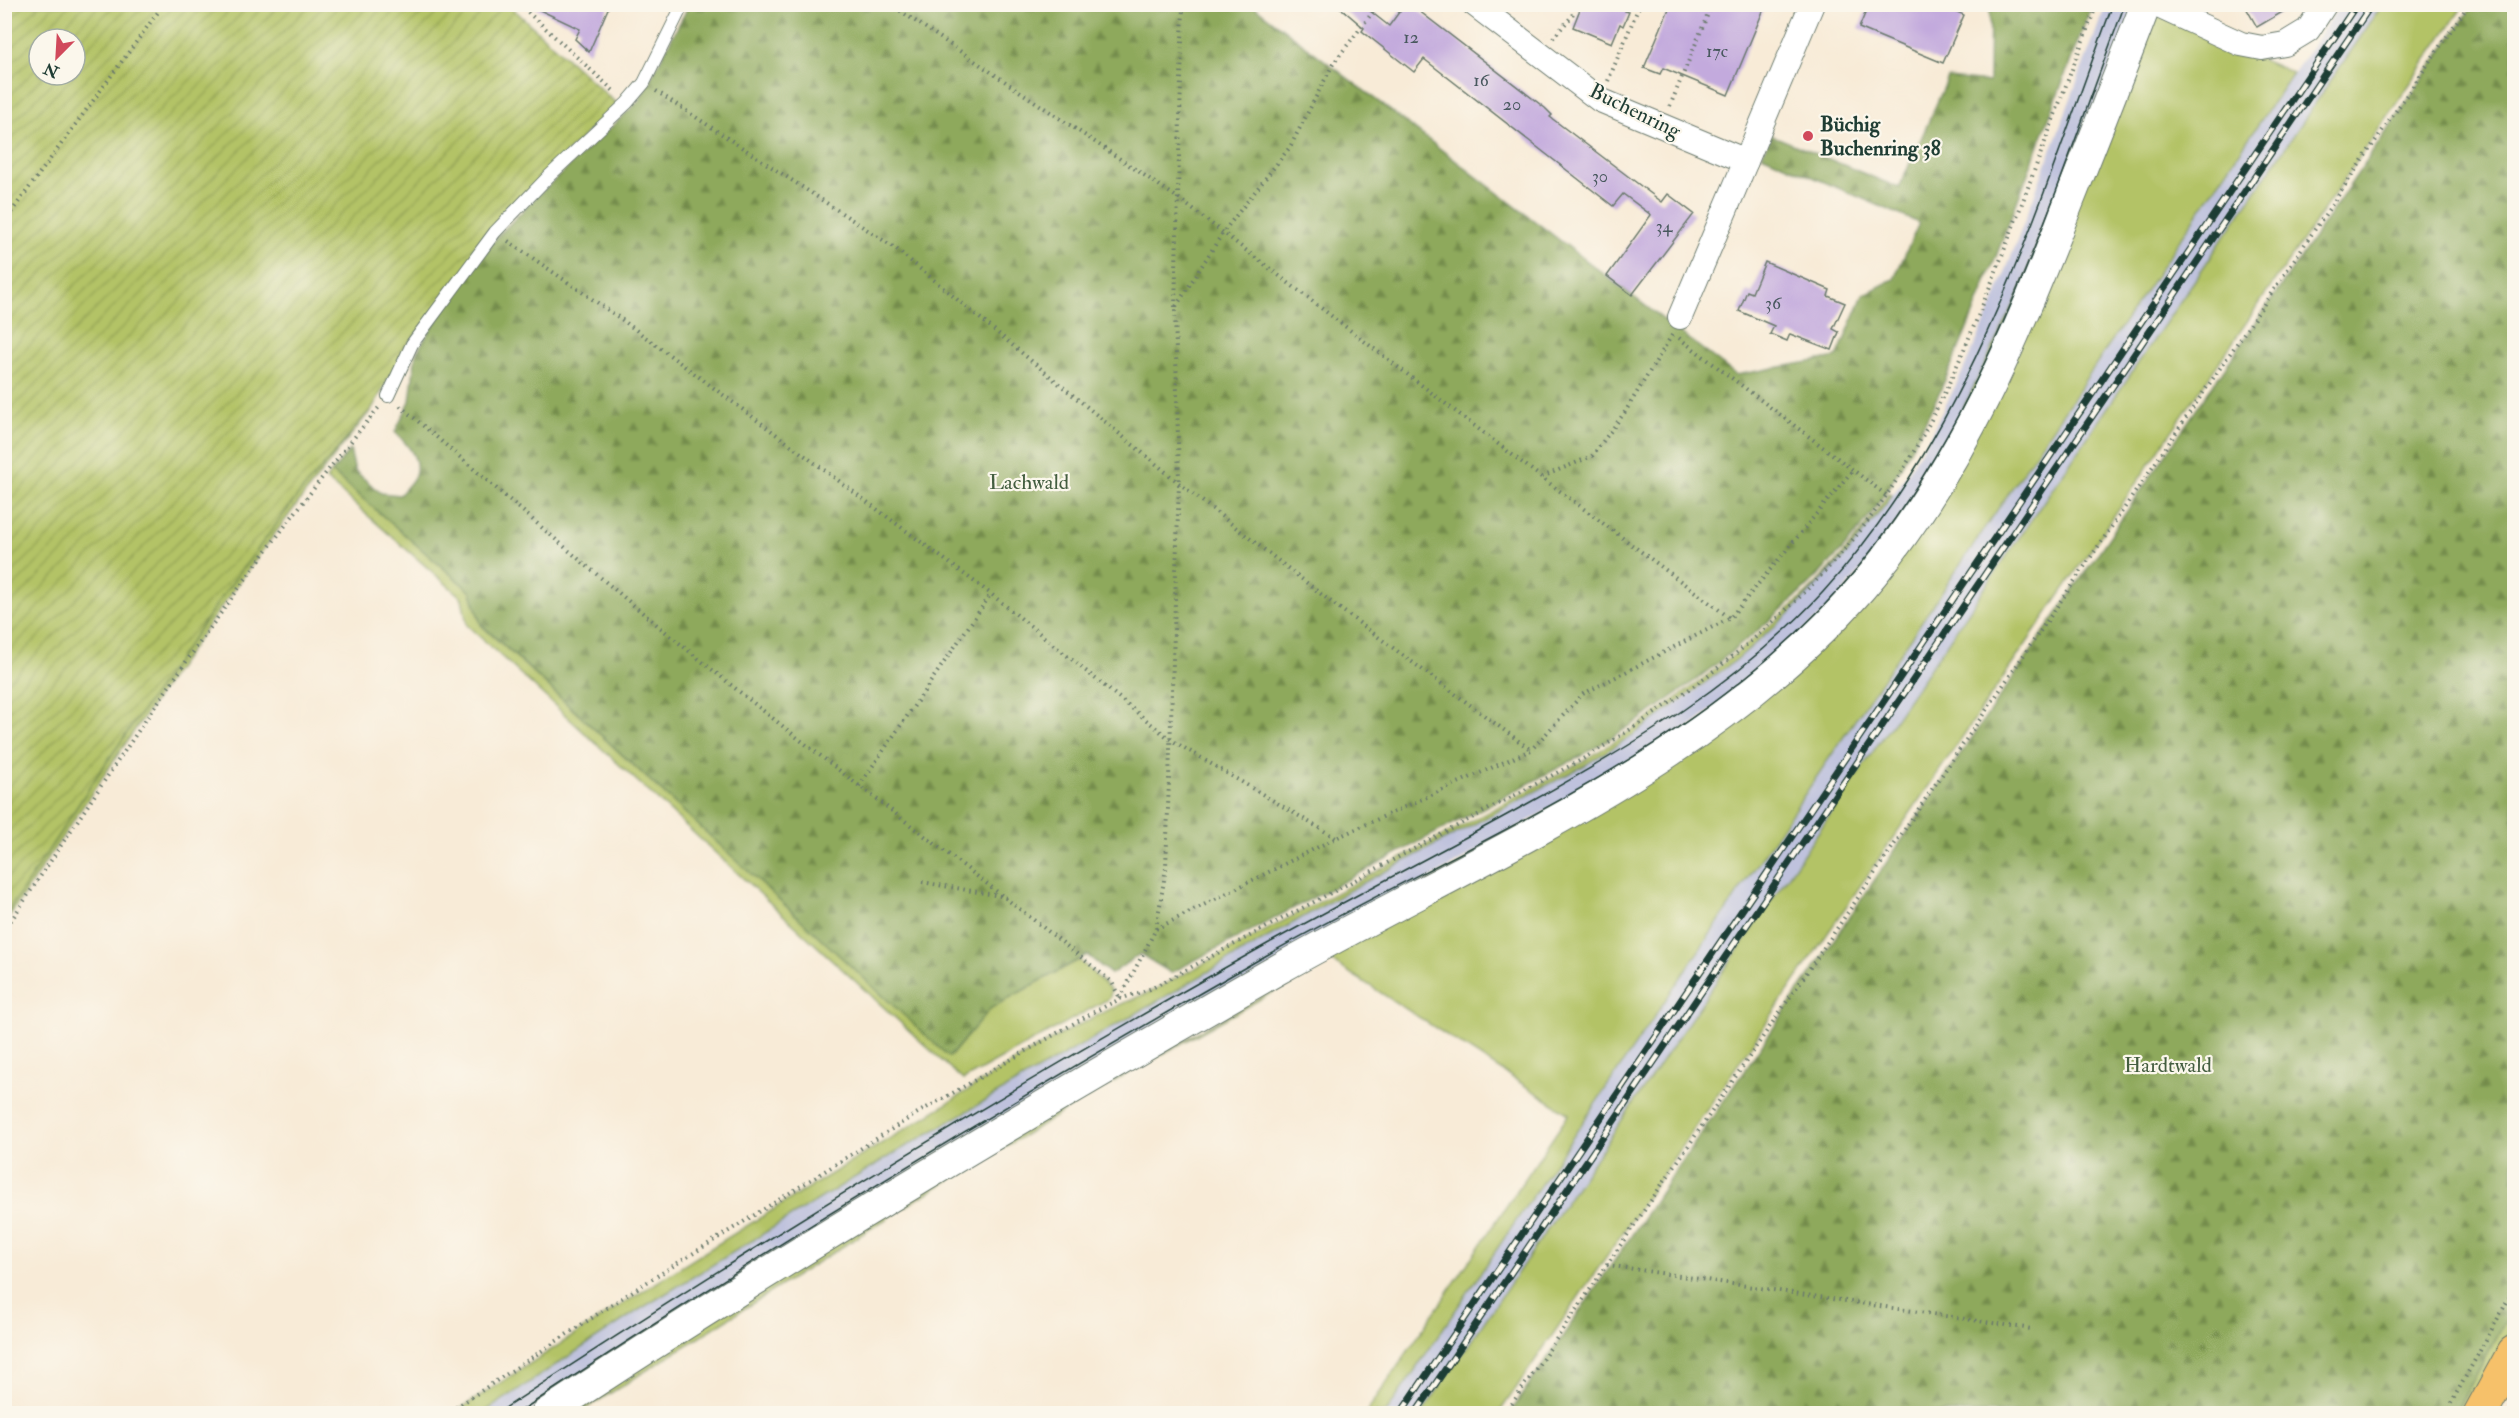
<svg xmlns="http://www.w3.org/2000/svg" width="2519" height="1418" font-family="'IM FELL Double Pica',serif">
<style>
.railway{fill:#bfc2dd}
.grass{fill:#b3c366;stroke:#69804d;stroke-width:1.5}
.forest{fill:url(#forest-firs);stroke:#567348;stroke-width:1.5}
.garden{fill:url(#garden-furrows);stroke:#69804d;stroke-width:1.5;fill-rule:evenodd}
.building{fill:#c3aadd}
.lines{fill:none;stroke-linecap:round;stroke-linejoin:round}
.service-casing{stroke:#6b7a6d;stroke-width:14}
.minor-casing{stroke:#6b7a6d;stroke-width:26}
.tertiary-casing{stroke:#6b7a6d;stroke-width:32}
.primary-casing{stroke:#6b7a6d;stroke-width:35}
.path{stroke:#6b7a6d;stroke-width:4;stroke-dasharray:1.5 4.5;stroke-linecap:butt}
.service{stroke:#fff;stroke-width:12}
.minor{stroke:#fff;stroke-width:24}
.tertiary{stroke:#fff;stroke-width:30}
.primary{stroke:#f6c16b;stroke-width:33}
.tram{stroke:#1f3d34;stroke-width:1.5}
.rail-casing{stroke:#1f3d34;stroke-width:7}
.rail{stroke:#fbf7ec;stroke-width:4.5;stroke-dasharray:14;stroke-linecap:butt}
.poi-dot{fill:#d1495b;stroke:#fbf7ec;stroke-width:2}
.labels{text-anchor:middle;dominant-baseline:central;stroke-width:4.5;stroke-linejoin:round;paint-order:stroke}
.number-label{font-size:18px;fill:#48585e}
.street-label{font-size:21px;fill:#1f3d34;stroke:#fbf7ec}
.poi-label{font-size:21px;font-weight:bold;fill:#1f3d34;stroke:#fbf7ec;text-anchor:start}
.park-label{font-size:21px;fill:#445e40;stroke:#fbf7ec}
</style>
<defs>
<pattern id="forest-firs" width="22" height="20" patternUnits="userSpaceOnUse" patternTransform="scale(1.5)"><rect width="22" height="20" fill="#8ea95b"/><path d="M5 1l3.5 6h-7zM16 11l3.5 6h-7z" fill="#738b4c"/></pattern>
<pattern id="garden-furrows" width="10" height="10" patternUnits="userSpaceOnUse" patternTransform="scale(1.5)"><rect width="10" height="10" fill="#b3c366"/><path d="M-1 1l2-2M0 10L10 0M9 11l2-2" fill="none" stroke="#91a055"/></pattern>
</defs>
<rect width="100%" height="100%" fill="#fbf7ec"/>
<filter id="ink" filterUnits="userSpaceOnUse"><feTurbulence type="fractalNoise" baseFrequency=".0167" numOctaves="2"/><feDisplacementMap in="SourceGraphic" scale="12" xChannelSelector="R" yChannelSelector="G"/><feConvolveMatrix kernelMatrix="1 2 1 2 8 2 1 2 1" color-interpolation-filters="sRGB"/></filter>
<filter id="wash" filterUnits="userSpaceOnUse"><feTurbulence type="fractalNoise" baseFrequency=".008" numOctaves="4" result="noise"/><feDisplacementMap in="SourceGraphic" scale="24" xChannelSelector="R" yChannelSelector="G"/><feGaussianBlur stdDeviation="1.35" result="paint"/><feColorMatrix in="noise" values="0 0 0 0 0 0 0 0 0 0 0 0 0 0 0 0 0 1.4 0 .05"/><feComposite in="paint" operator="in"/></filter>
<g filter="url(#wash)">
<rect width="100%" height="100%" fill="#f8ebd7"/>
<g class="railway">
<path d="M2106,5H2136L2011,318L1918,498L1835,603L1696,723L653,1333L528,1413L483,1414L639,1310L893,1154L1348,891L1585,765L1685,699L1736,660L1789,614L1847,554L1900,485L1929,437L1960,377L1991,310Z"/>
<path d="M2340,5H2383L1422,1413L1386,1414Z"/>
</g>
<g class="grass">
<path d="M2383,4L2464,5L1499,1413H1422Z"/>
<path d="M2157,14L2293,73L1386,1413H1366L1569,1114L1330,960L1125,1075L919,1198L579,1413L562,1414L914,1192L1609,800L1878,582Z"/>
<path d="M371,410C238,574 121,748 5,923V917L97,776L226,591L299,494Z"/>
<path d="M332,472L471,592L481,625L950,1057L991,1008L1079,960L1111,990L1110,998L963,1080L467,625L462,598L326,479Z"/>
<path d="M1889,493L1892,496L1847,554L1789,614L1736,660L1633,735L1585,765L1348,891L893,1154L639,1310L483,1413H454C603,1315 754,1220 907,1128C986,1080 1065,1025 1152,991L1582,762C1645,723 1703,681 1760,634C1779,617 1800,601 1818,582C1845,555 1868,524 1889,493Z"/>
<path d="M2514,1305V1327L2466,1413L2455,1414Z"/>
</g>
<g class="forest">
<path d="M689,5H1252L1736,375L1837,357L1863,295L1894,279L1919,223L1762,155L1771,135L1899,188L1948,78L1989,82L1990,5H2092C2054,103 2018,202 1979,300C1949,374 1917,448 1871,514C1839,559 1798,596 1756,632C1700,679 1643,721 1579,757L1171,973L1140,954L1111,974L1087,955L991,1008L949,1057L481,624L471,592L332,472L350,450L355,471L381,493L400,495C404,489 413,482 415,475C421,458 406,443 395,432L410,401L416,353L458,286L500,234L531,202L639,101Z"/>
<path d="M2473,5H2514V1305L2455,1413H1510Z"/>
</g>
<path class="garden" d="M5,5H509L617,104L546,173L410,342L371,410L299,494L226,591L97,776L5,917ZM39,39H75V75H39Z"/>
<g id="blocks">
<g class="building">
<path d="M527,4H610L589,52L575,39L580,29Z"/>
<path d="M1336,4H1361L1389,26L1405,4H1410L1545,108L1552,115L1550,117L1662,202L1668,194L1694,214L1632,295L1607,276L1651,215L1623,194L1613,206L1424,59L1414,72L1362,31L1364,28Z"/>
<path d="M1582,4H1628L1625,11L1629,12L1623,26L1620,24L1612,43L1573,27Z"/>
<path d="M1671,4H1766L1728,95L1663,68L1660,74L1644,68Z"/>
<path d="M1869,4H1940L1964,15L1943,63L1859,28Z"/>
<path d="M2244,4H2296L2257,27Z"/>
<path d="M1765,262L1830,290L1828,296L1845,303L1833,329L1839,332L1832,350L1790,334L1787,341L1770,334L1774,326L1739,311L1747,291L1752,293Z"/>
</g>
</g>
</g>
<g filter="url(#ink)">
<use href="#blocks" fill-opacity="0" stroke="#6b7a6d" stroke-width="1.5"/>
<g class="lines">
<defs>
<path id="service" d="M388,396L412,344L495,232L549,176L627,103L644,83L683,4"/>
<g id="minor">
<path d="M1474,4L1600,100L1746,161L1812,4"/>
<path d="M2154,4L2241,44L2262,48L2285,44L2308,30L2325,4"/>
<path d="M1680,317L1746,161"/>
</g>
<path id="tertiary" d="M546,1414C784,1257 1030,1111 1277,970C1482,854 1721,760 1874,573C1965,461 2017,334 2069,201C2095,136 2121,70 2146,4"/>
<path id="primary" d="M2480,1414L2514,1352"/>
</defs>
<use href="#service" class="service-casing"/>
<use href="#minor" class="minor-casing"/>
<use href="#tertiary" class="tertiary-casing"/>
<use href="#primary" class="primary-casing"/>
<g class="path">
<path d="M519,4L616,93"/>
<path d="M890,4L1178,198L1541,477L1730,618"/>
<path d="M1553,38L1572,16L1576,4"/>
<path d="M1608,81L1640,4"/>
<path d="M656,91L895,248L1179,483L1335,605L1531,750"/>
<path d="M1670,106L1712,4"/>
<path d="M4,222L164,4"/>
<path d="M508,241L621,319L991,594L1171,740L1336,838"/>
<path d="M1175,307L1183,4"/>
<path d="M1679,338L1886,495"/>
<path d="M400,406C506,496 611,589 720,676C849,781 983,878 1112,982L1120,999"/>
<path d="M1542,477L1592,456L1625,412L1672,335"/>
<path d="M859,786L991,594"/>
<path d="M922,882L1006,897"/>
<path d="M1156,929L1336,838L1531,750L1583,694L1730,618L1852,471"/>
<path d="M4,931C123,752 242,572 380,406"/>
<path d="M1120,998L1156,929L1166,868L1179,483L1175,308L1224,231L1290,147L1333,64L1379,4"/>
<path d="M1607,1265L2032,1329"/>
<path d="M446,1414L625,1296L916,1114L1094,1012L1120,999L1150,989L1581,760C1688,696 1794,618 1870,518C1927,443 1964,353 1998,266C2032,179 2063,91 2097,4"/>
<path d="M1505,1414L2469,4"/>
<path d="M2445,1414L2514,1289"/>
</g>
<use href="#service" class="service"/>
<use href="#minor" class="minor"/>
<use href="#tertiary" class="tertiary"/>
<use href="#primary" class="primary"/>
<g class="tram">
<path d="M496,1414C748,1249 1005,1090 1269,943C1354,896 1440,852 1525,805C1632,746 1739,683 1823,592C1973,428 2037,207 2113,4"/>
<path d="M516,1414C761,1252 1012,1100 1267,955C1471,840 1707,752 1859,566C1992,403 2052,198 2125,4"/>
</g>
<defs>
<g id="rail">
<path d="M1400,1414L2357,4"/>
<path d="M1415,1414L2372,4"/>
</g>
</defs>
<use href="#rail" class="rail-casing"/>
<use href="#rail" class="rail"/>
</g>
</g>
<circle class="poi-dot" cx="1808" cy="136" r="6"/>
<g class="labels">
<g class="number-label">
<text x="1411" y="37">12</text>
<text x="1717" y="51">17c</text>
<text x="1481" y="80">16</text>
<text x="1512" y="104">20</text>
<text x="1600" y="176">30</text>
<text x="1664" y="226">34</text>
<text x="1773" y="303">36</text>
</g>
<g class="street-label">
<text transform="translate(1635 111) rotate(26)">Buchenring</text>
</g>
<g class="poi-label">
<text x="1820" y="124">Büchig<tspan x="1820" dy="24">Buchenring 38</tspan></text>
</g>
<g class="park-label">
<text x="1029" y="482">Lachwald</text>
<text x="2168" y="1065">Hardtwald</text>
</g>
</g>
<rect width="2519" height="1418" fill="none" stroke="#fbf7ec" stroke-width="24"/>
<g transform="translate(57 57) rotate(204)"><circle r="28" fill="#fbf7ec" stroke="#a3ada2" stroke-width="1.5"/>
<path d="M0-4.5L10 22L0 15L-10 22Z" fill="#d1495b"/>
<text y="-9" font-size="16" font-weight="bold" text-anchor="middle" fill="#1f3d34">N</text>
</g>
</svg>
